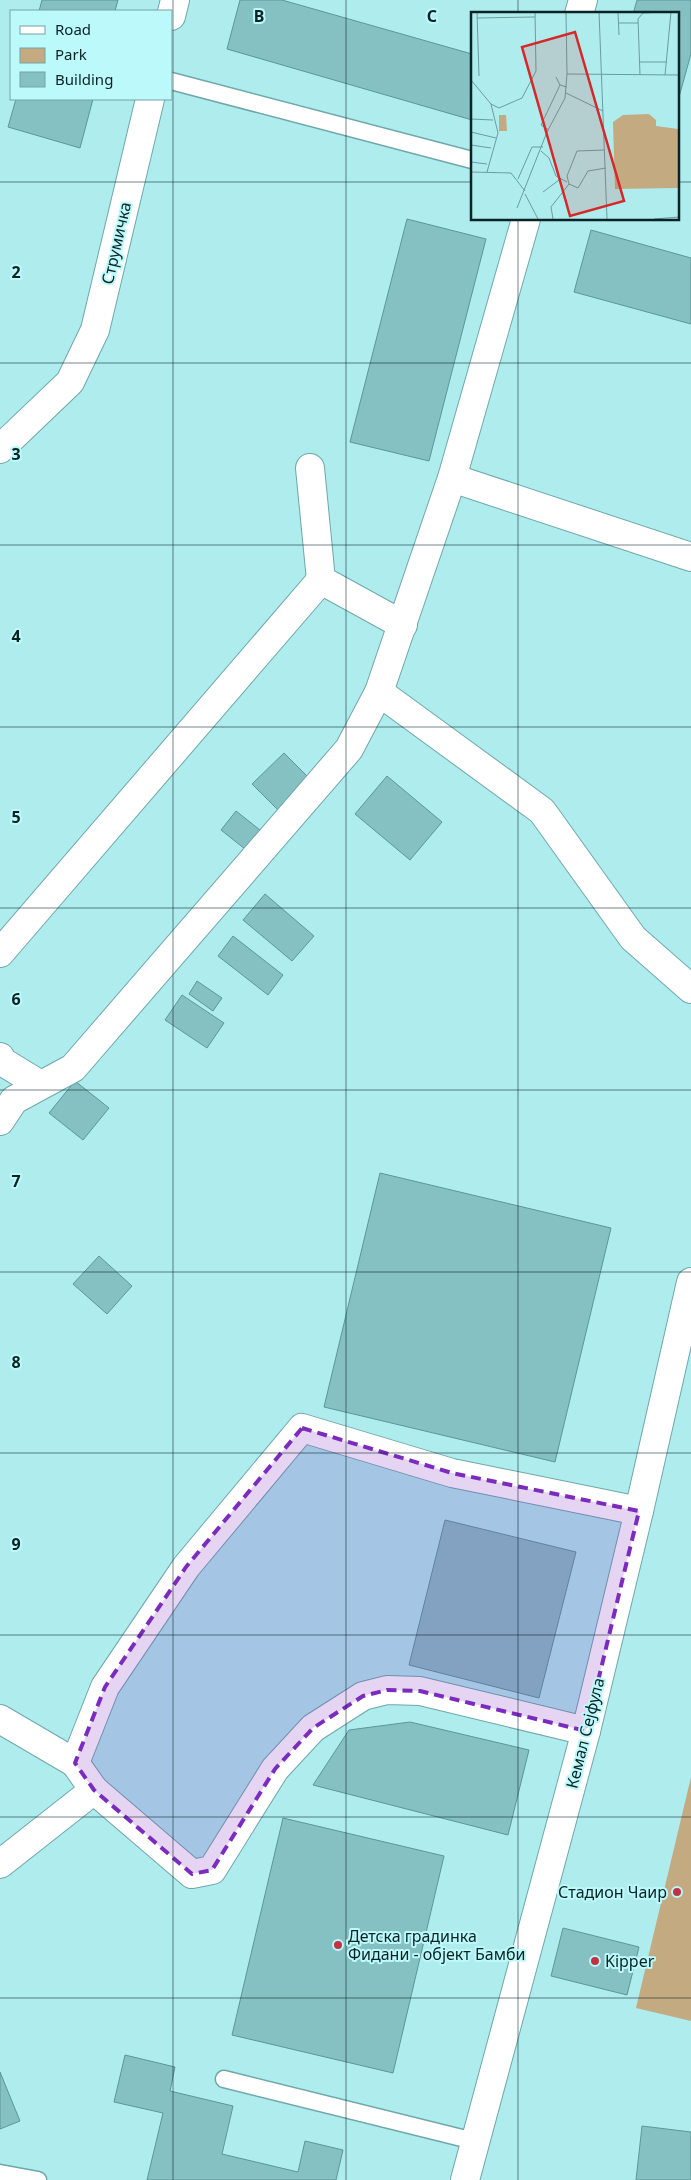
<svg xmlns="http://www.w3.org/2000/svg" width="691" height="2180" font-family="'Noto Sans',sans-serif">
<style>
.green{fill:#c4aa81}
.building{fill:#85c0c2;stroke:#5c9699}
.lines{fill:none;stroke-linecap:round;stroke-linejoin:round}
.lane-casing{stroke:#6ea8aa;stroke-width:19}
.street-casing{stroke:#6ea8aa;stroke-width:30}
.secondary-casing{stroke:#6ea8aa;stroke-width:30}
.lane{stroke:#fff;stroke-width:16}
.street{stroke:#fff;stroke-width:28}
.secondary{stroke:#fff;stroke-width:28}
.marked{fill:#7b2cbf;fill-opacity:0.2;stroke:#7b2cbf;stroke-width:4;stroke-dasharray:10 6;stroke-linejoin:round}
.grid{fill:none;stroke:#0a2324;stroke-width:1;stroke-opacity:0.55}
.poi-dot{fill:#c23144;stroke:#bcf9fb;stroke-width:2}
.labels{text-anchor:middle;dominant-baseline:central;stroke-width:4;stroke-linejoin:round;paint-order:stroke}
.street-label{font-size:16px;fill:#0a2324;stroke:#bcf9fb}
.poi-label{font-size:16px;fill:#0a2324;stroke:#bcf9fb;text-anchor:start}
.inset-road{fill:none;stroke:#6d9c9d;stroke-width:1}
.view{fill:#d62828;fill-opacity:0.15;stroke:#d62828;stroke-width:2.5}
.inset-edge{fill:none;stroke:#0a2324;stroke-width:2.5}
.grid-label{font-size:16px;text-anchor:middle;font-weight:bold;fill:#0a2324;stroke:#bcf9fb;stroke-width:4;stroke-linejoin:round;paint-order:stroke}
</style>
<rect width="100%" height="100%" fill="#afecee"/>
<path class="green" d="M691,1777V2021L636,2008Z"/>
<g class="building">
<path d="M42,0H118L115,11H39Z"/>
<path d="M240,0H282L472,54V120L227,49Z"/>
<path d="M637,0H691V54L677,104V14H633Z"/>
<path d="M16,99H93L80,148L8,127Z"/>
<path d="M407,219L486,239L429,461L350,442Z"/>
<path d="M591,230L691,258V324L574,292Z"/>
<path d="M284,753L311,780L279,811L252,784Z"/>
<path d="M387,776L442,822L410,860L355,814Z"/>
<path d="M236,811L265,834L250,853L221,830Z"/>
<path d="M265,894L314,936L292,961L243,920Z"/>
<path d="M233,936L283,975L268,995L218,956Z"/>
<path d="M197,981L222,998L213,1011L189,994Z"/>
<path d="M182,995L224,1023L207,1048L165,1020Z"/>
<path d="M75,1081L109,1108L83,1140L49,1113Z"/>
<path d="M380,1173L611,1228L555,1462L324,1407Z"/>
<path d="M99,1256L132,1286L107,1314L73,1284Z"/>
<path d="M445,1520L576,1552L539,1698L409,1665Z"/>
<path d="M410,1722L529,1750L508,1835L313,1785L349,1730Z"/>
<path d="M283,1818L444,1856L393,2073L232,2035Z"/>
<path d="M563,1928L639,1947L627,1995L551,1976Z"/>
<path d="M125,2055L175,2067L170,2091L233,2106L222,2154L298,2172L305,2141L343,2150L336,2180H147L163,2113L114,2102Z"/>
<path d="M0,2072L20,2121L0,2129Z"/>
<path d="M642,2126L691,2132V2180H636Z"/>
</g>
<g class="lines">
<defs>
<g id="lane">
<path d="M171,81L472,160"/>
<path d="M224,2079L474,2141"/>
<path d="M0,2173L38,2180"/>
</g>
<g id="street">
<path d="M579,14L583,0"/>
<path d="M171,16L175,0"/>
<path d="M526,219L452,478L691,557"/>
<path d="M0,449L70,382L95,330L150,99"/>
<path d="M310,468L321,580L403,625"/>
<path d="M379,692L542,811L633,938L691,989"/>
<path d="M0,953L321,580"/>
<path d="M0,1057L3,1062L39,1084"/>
<path d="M0,1121L14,1100L73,1068L349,749L379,692L452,478"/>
<path d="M0,1719L75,1763"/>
<path d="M94,1790L192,1874L212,1870L275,1769L313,1728L363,1696L387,1690L420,1691L586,1731"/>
<path d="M0,1864L94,1790L75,1763L105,1687L186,1567L302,1428L452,1473L639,1511"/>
</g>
<path id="secondary" d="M465,2180L586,1731L639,1511L691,1282"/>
</defs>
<use href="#lane" class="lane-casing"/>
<use href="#street" class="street-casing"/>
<use href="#secondary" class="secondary-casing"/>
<use href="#lane" class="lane"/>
<use href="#street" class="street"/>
<use href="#secondary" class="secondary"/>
</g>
<path class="marked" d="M302,1428L452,1473L639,1511L586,1731L420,1691L387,1690L363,1696L313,1728L275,1769L212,1870L192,1874L94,1790L75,1763L105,1687L186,1567Z"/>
<path class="grid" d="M173,0V2180M346,0V2180M518,0V14M0,182H472M677,182H691M518,219V2180M0,363H691M0,545H691M0,727H691M0,908H691M0,1090H691M0,1272H691M0,1453H691M0,1635H691M0,1817H691M0,1998H691"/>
<g class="poi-dot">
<circle cx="677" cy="1892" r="5"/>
<circle cx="338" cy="1945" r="5"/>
<circle cx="595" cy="1961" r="5"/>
</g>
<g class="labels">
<g class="street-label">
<text transform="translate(116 243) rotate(-77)">Струмичка</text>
<text transform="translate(585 1733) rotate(-76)">Кемал Сејфула</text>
</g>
<g class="poi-label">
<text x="667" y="1892" text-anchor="end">Стадион Чаир</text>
<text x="348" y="1936">Детска градинка<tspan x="348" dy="18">Фидани - објект Бамби</tspan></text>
<text x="605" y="1961">Kipper</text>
</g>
</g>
<g transform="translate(471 12)">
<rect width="208" height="208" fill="#afecee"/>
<path d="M178,102L185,108V114L207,117V176L144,177L142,110L152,103ZM28,103H35L36,119H28Z" fill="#c4aa81"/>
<path class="inset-road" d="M6,0L8,64M95,0L96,62L208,63M128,0L136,207M147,0L148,23M6,6L64,5M148,11H167M168,50H196M169,63L167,7L172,1L190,0M194,63L200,0M85,65L89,73L96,75M0,68L20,92L28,96L51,86L65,59L64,0M95,81L132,99M0,107L22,108M78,118L70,113L89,73M0,120L25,126M0,133L20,136M70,139L78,146L85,164L96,170M0,150L16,152M0,160L40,161L54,179M16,160L27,121L20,92M47,167L61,135H72M98,172L107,176L117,159L135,156M72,180L88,168M54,182L67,207M46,196L76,120L94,86L96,62M82,207L80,195L98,172L96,164L106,139L134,138M183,207L208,205"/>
<path class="view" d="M104,20L153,189L99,204L51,35Z"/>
<rect width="208" height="208" class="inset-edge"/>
</g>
<g class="grid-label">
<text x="259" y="22">B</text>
<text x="432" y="22">C</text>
<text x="16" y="278">2</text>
<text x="16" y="460">3</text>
<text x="16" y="642">4</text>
<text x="16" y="823">5</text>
<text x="16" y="1005">6</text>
<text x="16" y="1187">7</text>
<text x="16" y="1368">8</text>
<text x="16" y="1550">9</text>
</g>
<rect x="10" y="10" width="162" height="90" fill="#bcf9fb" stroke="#75a3a5"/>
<rect x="20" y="26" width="25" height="8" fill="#ffffff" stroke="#75a3a5"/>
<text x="55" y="35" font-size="15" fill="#0a2324">Road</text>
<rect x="20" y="48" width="25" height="15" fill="#c4aa81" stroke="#75a3a5"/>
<text x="55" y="60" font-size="15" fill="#0a2324">Park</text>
<rect x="20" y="72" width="25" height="15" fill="#85c0c2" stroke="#75a3a5"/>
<text x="55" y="85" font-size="15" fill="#0a2324">Building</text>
</svg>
